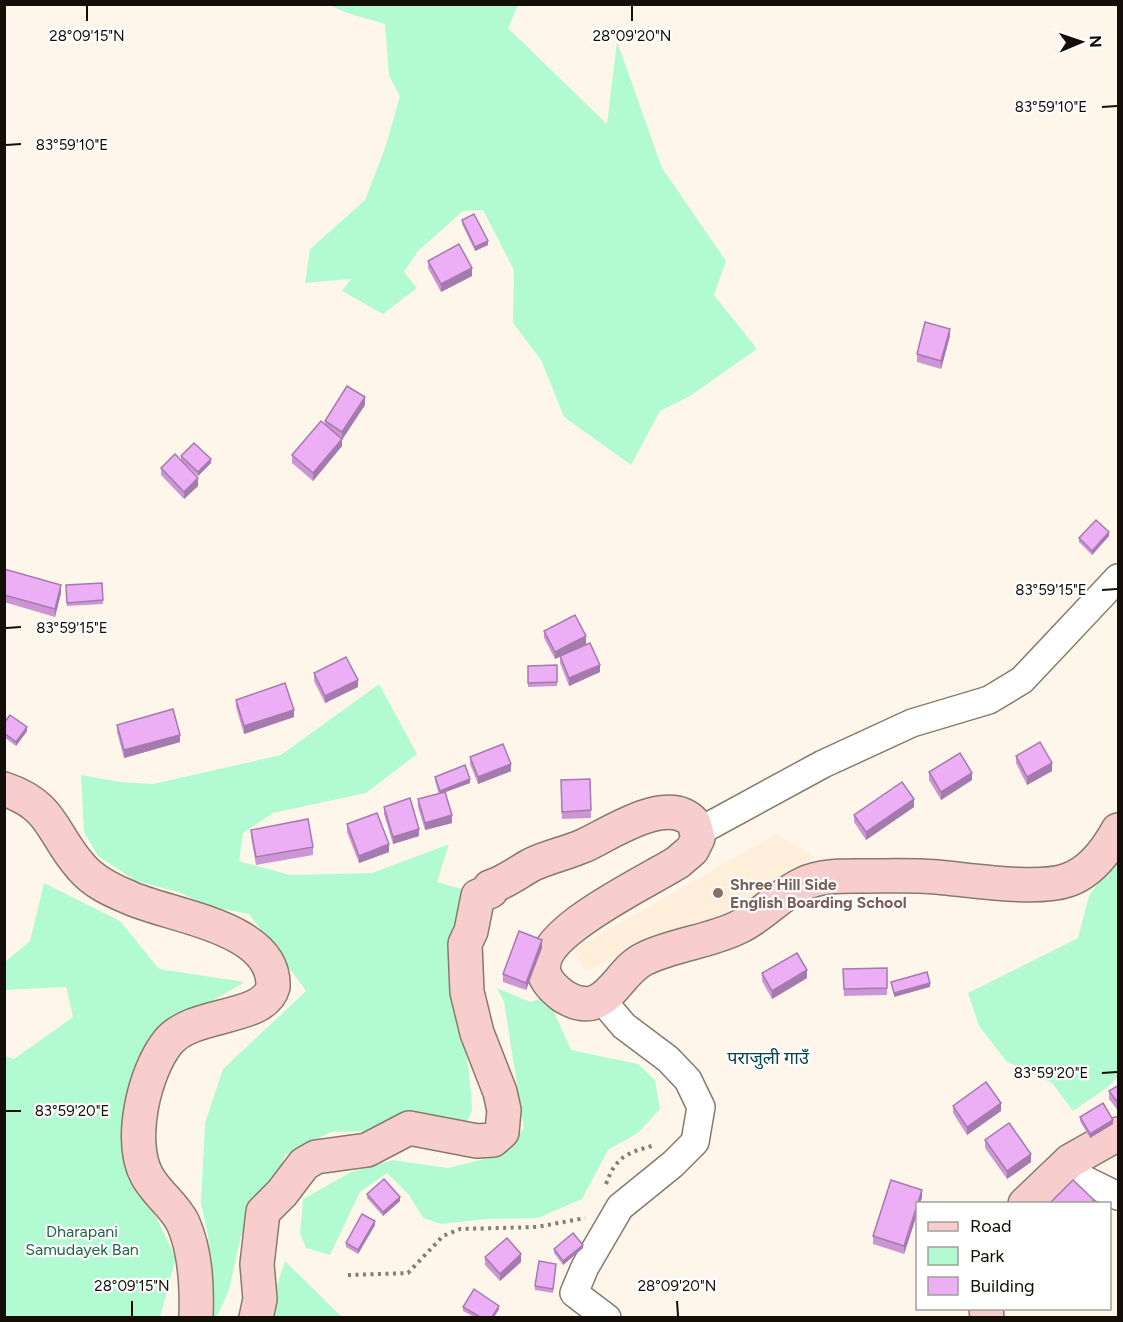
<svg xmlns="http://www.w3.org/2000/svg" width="1123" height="1322" font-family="Figtree,'Noto Sans Devanagari',sans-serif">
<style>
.built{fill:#feeeda}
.green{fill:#b2fbd2}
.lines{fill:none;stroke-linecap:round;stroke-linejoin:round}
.street-casing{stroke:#877a6a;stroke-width:30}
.secondary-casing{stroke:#877a6a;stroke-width:36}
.path{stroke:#837d74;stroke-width:4;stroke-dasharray:3 4.5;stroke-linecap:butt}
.street{stroke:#fff;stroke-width:27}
.secondary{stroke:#f7cdce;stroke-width:33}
.wall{fill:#cb96d3}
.shaded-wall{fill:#a57aac}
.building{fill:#ecaef5;stroke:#a57aac;stroke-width:1.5}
.ticks{fill:none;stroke:#130e08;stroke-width:2}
.education-dot{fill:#8d6e63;stroke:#fff;stroke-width:2}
.labels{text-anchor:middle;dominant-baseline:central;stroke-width:4.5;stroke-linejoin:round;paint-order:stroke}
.education-label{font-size:16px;font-weight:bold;fill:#785e54;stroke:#fff;text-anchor:start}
.park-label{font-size:16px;fill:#1f6645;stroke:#fff}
.neighbourhood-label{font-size:18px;fill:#024545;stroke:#fff}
.ticks-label{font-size:15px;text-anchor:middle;fill:#130e08;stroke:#fff;stroke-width:4.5;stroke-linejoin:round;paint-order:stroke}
</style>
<rect width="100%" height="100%" fill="#fff6eb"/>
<path class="built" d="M776,834L814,857L709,931L681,926L586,971L573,950Z"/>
<g class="green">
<path d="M329,5H518L508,28L607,124L617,41L662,168L726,261L714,295L757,349L690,396L660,411L631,465L564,417L541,360L513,323L514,270L483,210L463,211L418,251L404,272L417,288L383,314L342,291L351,279L305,283L310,249L365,200L385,148L400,96L389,76L385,24L347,13Z"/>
<path d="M379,684L417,754L366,793L273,813L243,833L239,861L290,875L372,873L449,844L437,882L465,890C440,962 470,1038 472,1111L467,1121L454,1129L331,1132L285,1155L272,1191L241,1236L229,1290L217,1317H206L212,1296L208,1236L201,1203L205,1123L223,1069L306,991L249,914L207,906L179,892L136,881L98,856L84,832L81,775L121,782L153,784L281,755Z"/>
<path d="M1118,854V1076L1108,1087L1073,1111L1052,1083L1006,1061L979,1026L968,993L1078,938L1089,896Z"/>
<path d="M44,883L120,921L159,969L245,982L148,1038L130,1164L176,1258L160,1317H5V1056L14,1059L73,1017L66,987L5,990V962L30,941Z"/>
<path d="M497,988L530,1002L547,996L571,1050L638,1064L655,1080L660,1109L638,1133L608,1150L582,1199L538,1218L486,1219L441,1224L423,1218L409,1195L387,1173L360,1192L330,1255L306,1248L300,1234L303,1199L351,1172L393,1160L448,1168L492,1157L524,1129L504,1002Z"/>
<path d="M285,1261L342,1317L266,1318Z"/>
</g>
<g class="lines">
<defs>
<g id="street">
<path d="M698,832L823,764L912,723L989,700L1022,680L1118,578"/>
<path d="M601,999L624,1026L668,1059L688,1080L701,1107L695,1142L673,1164L620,1207L585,1267L574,1293L607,1318"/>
<path d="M1070,1161L1081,1178L1118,1196"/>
</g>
<g id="secondary">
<path d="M4,789C55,806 51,834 82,868C94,882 111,890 128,897C167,916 276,926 273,987C264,1021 193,1011 168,1042C144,1072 128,1141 147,1176C157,1194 174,1205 183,1223C196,1252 197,1287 196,1318"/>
<path d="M1025,1204L1070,1161L1118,1134"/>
<path d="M986,1308L987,1318"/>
<path d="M256,1318L260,1299L257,1264L263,1212L282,1193L304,1164L316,1157L367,1150L409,1128L477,1141L493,1140L502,1132L504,1110L500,1092L477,1033L467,992L465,944L471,931L478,896L491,891L490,887C506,882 517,873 531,865C547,857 567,853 583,846C610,834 668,793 694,823L698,838L692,850L678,862C649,881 536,932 544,972C546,982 555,990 563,996C606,1023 616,972 644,959C674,944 709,942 739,927C762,916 779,895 803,884C821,875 845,876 865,876C889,876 913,875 937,877C972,880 1037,891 1068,880C1091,872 1107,850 1118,830"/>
</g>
</defs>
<use href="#street" class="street-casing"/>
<use href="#secondary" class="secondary-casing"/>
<g class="path">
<path d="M606,1184C616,1156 627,1153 655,1145"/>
<path d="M348,1275L408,1273L443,1236L460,1229L537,1227L585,1218"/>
</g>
<use href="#street" class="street"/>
<use href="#secondary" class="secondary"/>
</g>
<g class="wall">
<path d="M462,220L488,245L475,251L462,224Z"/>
<path d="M428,261L472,276L441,292L428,268Z"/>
<path d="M950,336L941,369L917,362V354Z"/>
<path d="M365,405L342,439V446L313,481L292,463V455L325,424V421Z"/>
<path d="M181,456L211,463L198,476L181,460Z"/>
<path d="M161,468L198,486L184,499L161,475Z"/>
<path d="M1109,536L1092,555L1079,542V538Z"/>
<path d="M4,569L61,593L55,617L4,602Z"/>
<path d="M102,583L103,604L67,606L66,585Z"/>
<path d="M544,631L586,644L572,650L600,672L569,686L560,663V657L555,659L544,638Z"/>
<path d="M557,665V686L528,687V666Z"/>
<path d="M314,673L358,687L325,703L314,681Z"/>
<path d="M236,700L294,717L244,734L236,707Z"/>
<path d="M4,723L27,731L16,746L4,737Z"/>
<path d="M117,725L180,742L124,758L117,732Z"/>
<path d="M1016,756L1052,771L1027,785L1016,763Z"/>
<path d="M470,757L511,771L478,784L470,764Z"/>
<path d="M929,772L972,780L941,800L929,780Z"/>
<path d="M435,777L470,783L446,792L452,823L425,830L418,807V799L439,794L435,781Z"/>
<path d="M590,779L591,818L562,819L561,780Z"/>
<path d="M384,807L419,836L393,844L384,814Z"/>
<path d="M914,807L866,840L854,822V815Z"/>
<path d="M347,824L389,852L359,863L347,832Z"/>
<path d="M251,830L313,847V855L256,865L251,837Z"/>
<path d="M542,948L526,990L503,982V974Z"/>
<path d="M887,968V995L844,996L843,969Z"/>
<path d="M762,973L807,978L772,999L762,981Z"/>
<path d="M1119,1085V1112L1109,1099V1091Z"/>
<path d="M953,1106L1001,1111L967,1135L953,1113Z"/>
<path d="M1080,1117L1113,1124L1090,1138L1080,1121Z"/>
<path d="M985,1140L1031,1162L1007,1179L985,1148Z"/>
<path d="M367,1194L400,1201L383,1216L367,1198Z"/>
<path d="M922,1198L918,1203V1211L904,1254L873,1244V1236Z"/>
<path d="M375,1225L358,1254L346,1247V1243Z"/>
<path d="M583,1248L563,1265L554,1253V1249Z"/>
<path d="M485,1257L521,1262L500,1281L485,1265Z"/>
<path d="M556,1267L553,1293L535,1290V1286Z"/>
<path d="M463,1307L499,1309L494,1317H474L463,1311Z"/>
</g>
<g class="shaded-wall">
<path d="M488,241V245L475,251V247Z"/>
<path d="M472,268V276L441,292V284Z"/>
<path d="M950,329V336L941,369V361Z"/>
<path d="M365,397V405L342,440V432Z"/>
<path d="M342,439V446L313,481V473Z"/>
<path d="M211,459V463L198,476V472Z"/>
<path d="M198,478V486L184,499V492Z"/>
<path d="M1109,532V536L1092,555V551Z"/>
<path d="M61,585V593L55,617V609Z"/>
<path d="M586,636V644L555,659V652Z"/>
<path d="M600,665V672L569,686V678Z"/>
<path d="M358,680V687L325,703V696Z"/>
<path d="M294,710V717L244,734V726Z"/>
<path d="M27,727V731L16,746V742Z"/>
<path d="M180,735V742L124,758V750Z"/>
<path d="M1052,763V771L1027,785V777Z"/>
<path d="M511,764V771L478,784V777Z"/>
<path d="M972,773V780L941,800V792Z"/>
<path d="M470,779V783L440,794V791Z"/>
<path d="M914,799V807L866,840V832Z"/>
<path d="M452,815V823L425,830V823Z"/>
<path d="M419,829V836L393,844V837Z"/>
<path d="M389,844V852L359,863V856Z"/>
<path d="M542,940V948L526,990V983Z"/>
<path d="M807,970V978L772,999V991Z"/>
<path d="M930,983V987L894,997V993Z"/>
<path d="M1001,1103V1111L967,1135V1127Z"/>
<path d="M1113,1120V1124L1090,1138V1134Z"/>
<path d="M1031,1154V1162L1007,1179V1171Z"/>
<path d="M922,1190V1198L920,1203H918Z"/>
<path d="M400,1197V1201L383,1216V1212Z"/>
<path d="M918,1204V1211L904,1254V1246Z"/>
<path d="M375,1221V1225L358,1254V1250Z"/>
<path d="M583,1245V1248L563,1265V1261Z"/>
<path d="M521,1254V1262L500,1281V1274Z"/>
<path d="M499,1306V1309L494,1317H492Z"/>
</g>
<g class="building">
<path d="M474,214L488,241L475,247L462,220Z"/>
<path d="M459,244L472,268L441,284L428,261Z"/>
<path d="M925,322L950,329L941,361L917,354Z"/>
<path d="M347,386L365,397L342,432L325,421Z"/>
<path d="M321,421L342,439L313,473L292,455Z"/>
<path d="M194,443L211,459L198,472L181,456Z"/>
<path d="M175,454L198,478L184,492L161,468Z"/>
<path d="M1096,520L1109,532L1092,551L1079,538Z"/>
<path d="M4,569L61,585L55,609L4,595Z"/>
<path d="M102,583L103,600L67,603L66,585Z"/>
<path d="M575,615L586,636L555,652L544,631Z"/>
<path d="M590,643L600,665L569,678L560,656Z"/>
<path d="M346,657L358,680L325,696L314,673Z"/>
<path d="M557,665V682L528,683V666Z"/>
<path d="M285,683L294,710L244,726L236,700Z"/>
<path d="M173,709L180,735L124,750L117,725Z"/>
<path d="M10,715L27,727L16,742L4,733V723Z"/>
<path d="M1040,742L1052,763L1027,777L1016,756Z"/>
<path d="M503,744L511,764L478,777L470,757Z"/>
<path d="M960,753L972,773L941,792L929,772Z"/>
<path d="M465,765L470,779L440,791L435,777Z"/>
<path d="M590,779L591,810L562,812L561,780Z"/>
<path d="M902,782L914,799L866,832L854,815Z"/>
<path d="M445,792L452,815L425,823L418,799Z"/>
<path d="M410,798L419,829L393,837L384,807Z"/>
<path d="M377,813L389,844L359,856L347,824Z"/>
<path d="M308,819L313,847L256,857L251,830Z"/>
<path d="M519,931L542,940L526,983L503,974Z"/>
<path d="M797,953L807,970L772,991L762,973Z"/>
<path d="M887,968V988L844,989L843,969Z"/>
<path d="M927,972L930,983L894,993L891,982Z"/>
<path d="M986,1082L1001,1103L967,1127L953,1106Z"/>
<path d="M1119,1085V1104L1109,1091Z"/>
<path d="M1103,1103L1113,1120L1090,1134L1080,1117Z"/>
<path d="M1009,1123L1031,1154L1007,1171L985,1140Z"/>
<path d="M384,1179L400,1197L383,1212L367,1194Z"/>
<path d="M891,1180L922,1190L904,1246L873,1236Z"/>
<path d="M1073,1180L1094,1200L1091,1203H1050Z"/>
<path d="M362,1214L375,1221L358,1250L346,1243Z"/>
<path d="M573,1233L583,1245L563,1261L554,1249Z"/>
<path d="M507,1238L521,1254L500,1274L485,1257Z"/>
<path d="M539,1261L556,1264L553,1289L535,1286Z"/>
<path d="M474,1289L499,1306L492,1317H480L463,1307Z"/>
</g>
<path class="ticks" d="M87,6V21M632,6V21M1102,107L1117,106M6,145L21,144M1102,590L1117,589M6,628L21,627M1102,1073L1117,1072M6,1111H21M132,1301V1316M677,1301L678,1316"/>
<circle class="education-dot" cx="718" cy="893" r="6"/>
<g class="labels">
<g class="education-label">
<text x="730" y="884">Shree Hill Side<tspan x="730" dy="18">English Boarding School</tspan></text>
</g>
<g class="park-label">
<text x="82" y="1231">Dharapani<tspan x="82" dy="18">Samudayek Ban</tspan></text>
</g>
<g class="neighbourhood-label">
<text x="768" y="1058">पराजुली गाउँ</text>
</g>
</g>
<g class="ticks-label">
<text x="87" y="41">28°09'15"N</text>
<text x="632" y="41">28°09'20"N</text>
<text x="1051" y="112">83°59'10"E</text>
<text x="72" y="150">83°59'10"E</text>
<text x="1051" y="595">83°59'15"E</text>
<text x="72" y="633">83°59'15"E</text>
<text x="1051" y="1078">83°59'20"E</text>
<text x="72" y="1116">83°59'20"E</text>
<text x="132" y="1291">28°09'15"N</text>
<text x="677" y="1291">28°09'20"N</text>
</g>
<rect width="1123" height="1322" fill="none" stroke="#130e08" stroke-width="12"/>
<rect x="916" y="1202" width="195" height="108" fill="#ffffff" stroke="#a19f9c" stroke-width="1.5"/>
<rect x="928" y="1222" width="30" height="9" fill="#f7cdce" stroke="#a19f9c" stroke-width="1.5"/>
<text x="970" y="1232" font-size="18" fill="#130e08">Road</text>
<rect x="928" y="1247" width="30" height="18" fill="#b2fbd2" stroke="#a19f9c" stroke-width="1.5"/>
<text x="970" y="1262" font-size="18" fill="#130e08">Park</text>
<rect x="928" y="1277" width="30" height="18" fill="#ecaef5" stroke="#a19f9c" stroke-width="1.5"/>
<text x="970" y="1292" font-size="18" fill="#130e08">Building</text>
<g transform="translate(1081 42) rotate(88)" stroke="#ffffff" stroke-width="4.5" paint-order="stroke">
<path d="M0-4.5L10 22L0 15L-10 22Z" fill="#130e08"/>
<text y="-9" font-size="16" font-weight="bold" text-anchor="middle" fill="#130e08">N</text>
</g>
</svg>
